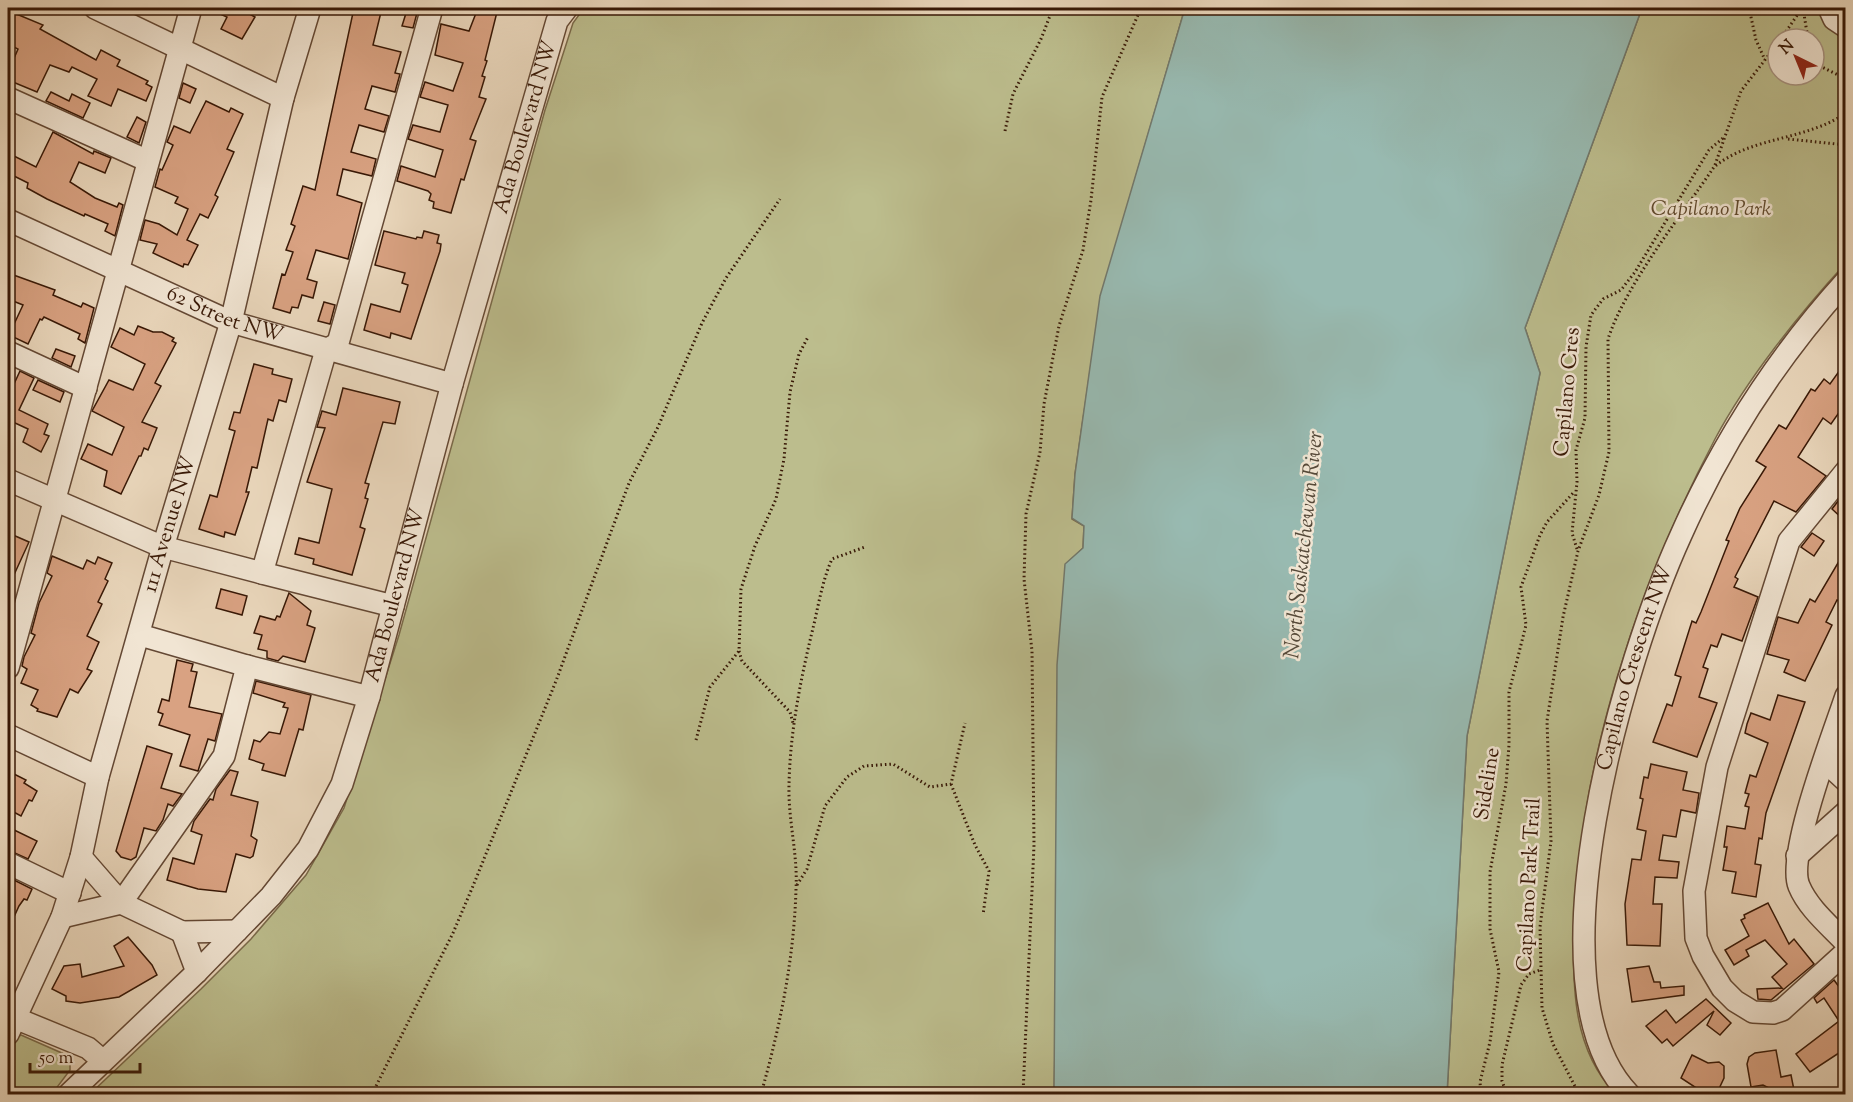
<svg xmlns="http://www.w3.org/2000/svg" width="1853" height="1102" font-family="'Sorts Mill Goudy',serif">
<style>
.green{fill:#bcbd8d;stroke:#7a6a4a;stroke-width:1.5;fill-rule:evenodd}
.water{fill:#98bab1;stroke:#72796d;stroke-width:1.5}
.building{fill:#d9a282;stroke:#381806;stroke-width:1.5}
.lines{fill:none;stroke-linecap:round;stroke-linejoin:round}
.minor-casing{stroke:#644834;stroke-width:24}
.path{stroke:#381806;stroke-width:3;stroke-dasharray:1.5 3;stroke-linecap:butt}
.minor{stroke:#f1e5d3;stroke-width:21}
.labels{text-anchor:middle;dominant-baseline:central;stroke-width:5;stroke-linejoin:round;paint-order:stroke}
.street-label{font-size:21px;fill:#381806;stroke:#f1e5d3}
.park-label{font-size:21px;font-style:italic;fill:#604a2e;stroke:#f1e5d3}
.water-label{font-size:22px;font-style:italic;fill:#554939;stroke:#f1e5d3}
</style>
<rect width="100%" height="100%" fill="#ead7bc"/>
<filter id="stains"><feTurbulence type="fractalNoise" baseFrequency=".00333" numOctaves="4"/><feColorMatrix values="0 0 0 0 .2 0 0 0 0 .09 0 0 0 0 .02 0 0 0 .5 -.17"/></filter>
<radialGradient id="worn" r=".72"><stop offset=".6" stop-color="#630" stop-opacity="0"/><stop offset="1" stop-color="#630" stop-opacity=".3"/></radialGradient>
<g class="green">
<path d="M584,8H1185L1101,296L1075,474L1072,519L1084,526L1083,548L1066,564L1054,1094H90L201,989L251,939L306,875L344,808L399,635L545,110L573,23Z"/>
<path d="M1642,8H1845V264C1799,314 1747,379 1715,439C1637,587 1580,760 1574,927C1572,986 1573,1051 1616,1094H1447L1467,736L1540,373L1525,328ZM1778,39H1814V75H1778Z"/>
<path d="M21,1035L64,1054L70,1060V1070L52,1094H8C8,1075 1,1045 21,1035Z"/>
</g>
<path class="water" d="M1185,8H1642L1525,328L1540,373L1467,736L1447,1094H1054L1057,665L1065,564L1083,548L1084,526L1072,518L1075,474L1100,296Z"/>
<g class="building">
<path d="M207,8H239L255,17L242,39L221,29L227,17Z"/>
<path d="M354,8H382L373,45L401,52L395,73L400,74L395,92L372,86L365,109L389,116L384,132L359,125L351,152L376,159L372,176L343,169L337,195L362,203L348,259L316,250L307,279L317,282L313,298L302,295L298,308L292,307L290,313L273,308L282,274L285,275L293,252L286,250L295,226L291,224L303,186L315,190Z"/>
<path d="M478,8H498L485,60L487,61L482,76L485,77L479,97L486,99L470,139L476,141L464,180L461,179L451,213L433,208L434,202L429,200L431,194L428,191L397,181L401,166L435,177L443,150L408,139L413,125L440,132L448,105L420,97L425,82L453,91L463,63L435,55L441,24L469,31Z"/>
<path d="M407,10L417,13L413,28L402,26Z"/>
<path d="M14,13L43,25L40,29L96,60L101,50L120,60L117,66L148,81L146,84L152,87L146,101L118,89L111,106L88,96L97,79L72,67L69,72L50,65L37,92L8,80V72L18,49L8,44V26Z"/>
<path d="M183,83L196,89L190,103L179,98Z"/>
<path d="M51,92L69,101L72,94L90,103L83,118L46,101Z"/>
<path d="M206,101L229,112L231,108L243,114L227,149L234,152L215,195L218,197L208,218L200,214L187,240L198,245L188,265L184,264L183,267L153,253L157,244L140,240L145,220L159,224L177,235L188,209L175,203L178,197L155,187L160,169L162,170L173,145L167,142L174,126L190,133Z"/>
<path d="M137,117L146,122L139,143L127,137Z"/>
<path d="M53,132L93,154L94,151L111,158L105,173L79,162L70,182L95,198L117,207L119,203L123,205L115,236L105,231L108,224L85,214L84,216L47,199L27,188L28,183L8,173V153L36,167Z"/>
<path d="M384,231L416,239L417,237L422,238L424,231L439,235L437,243L441,244L440,251L411,339L391,333L390,338L364,330L371,304L400,312L408,285L402,283L405,273L375,265Z"/>
<path d="M8,273L55,290L53,295L81,307L83,303L94,308L85,343L78,339L80,334L44,317L42,320L40,319L28,344L9,335L23,305L8,299Z"/>
<path d="M324,302L335,305L330,324L318,321Z"/>
<path d="M138,326L153,332H162L174,338L172,341L176,343L155,383L161,386L142,422L157,428L148,450L144,448L141,456H139L121,494L104,486L107,471L81,459L88,444L112,455L124,427L92,411L109,380L133,390L145,364L111,347L120,328L134,335Z"/>
<path d="M56,349L75,356L71,367L52,358Z"/>
<path d="M1845,363V404L1831,424L1823,418L1798,457L1826,476L1796,512L1774,501L1735,577L1738,579L1734,587L1758,597L1742,641L1722,634L1717,647L1711,645L1703,667L1708,669L1699,697L1717,703L1697,757L1653,742L1667,704L1672,706L1681,677L1675,675L1692,621L1696,623L1701,612L1729,541L1726,540L1740,508L1766,467L1756,461L1779,425L1786,429L1811,389L1815,391L1824,379L1830,384Z"/>
<path d="M254,364L273,369L272,374L292,379L286,402L279,400L273,421L268,419L257,468L252,467L246,492H249L235,535L225,532L224,537L199,529L210,495L217,497L235,431L229,429L234,412L240,413Z"/>
<path d="M20,371L34,378L19,410L48,424L44,434L49,436L41,452L23,442L28,429L13,422L8,434V397Z"/>
<path d="M38,380L64,392L60,402L33,390Z"/>
<path d="M343,388L400,402L395,424L383,422L365,483L369,484L365,498L368,499L360,527L365,529L352,575L313,564L314,559L295,554L299,538L319,543L332,489L307,482L325,428L317,427L322,411L336,415Z"/>
<path d="M1845,492V521L1832,509Z"/>
<path d="M1812,533L1824,541L1814,556L1801,547Z"/>
<path d="M13,535L29,542L8,588V548Z"/>
<path d="M1845,551V604L1837,600L1826,622L1832,625L1805,681L1784,672L1789,660L1767,654L1778,617L1798,623L1810,599L1815,602Z"/>
<path d="M52,556L83,569L87,560L95,564L98,557L112,563L105,579L108,581L98,602L102,604L87,636L99,642L87,669L92,671L78,693L70,689L57,717L37,711L38,709L31,705L38,690L21,683L27,669L22,666L24,657L35,635L31,633L39,603L52,576L47,573Z"/>
<path d="M221,589L247,596L242,615L216,608Z"/>
<path d="M289,593L311,611L307,625L315,628L305,662L283,656L278,661L267,658V651L258,649L262,635L254,633L260,616L275,620L277,616L280,617Z"/>
<path d="M177,660L193,664L191,671L197,672L189,707L222,714L215,741L208,739L198,771L180,766L190,735L159,725L163,714L158,712L162,699L169,701Z"/>
<path d="M256,681L311,695L303,730L299,729L285,776L262,770L264,764L249,759L254,740L260,742L269,732L280,734L288,708L283,707L285,703L253,693Z"/>
<path d="M1778,695L1805,702L1766,813L1762,839L1759,838L1755,864L1761,865L1756,897L1732,893L1736,872L1723,870L1727,847H1724L1727,826L1745,829L1749,807L1745,806L1749,794L1745,793L1750,775L1756,777L1768,743L1745,733L1747,724L1751,713L1770,720Z"/>
<path d="M147,746L172,754L161,788L182,794L173,806L168,804L163,820L156,831L144,828L136,857L131,860L121,857L116,851Z"/>
<path d="M1651,764L1687,772L1683,790L1699,793L1696,813L1681,810L1676,837L1663,835L1659,860L1679,862L1677,878L1655,877L1653,904H1662L1660,946L1627,945L1625,904L1632,859L1641,860L1646,831L1637,829L1643,799L1640,798L1644,777L1648,778Z"/>
<path d="M230,770L238,772L231,795L258,802L251,836L257,840L253,856L250,858L236,854L226,892L198,889L167,880L173,858L194,864L202,835L191,831L194,821L210,799L213,800L216,789Z"/>
<path d="M12,773L26,780L24,783L37,791L32,801L29,800L21,816L8,809V777Z"/>
<path d="M8,827L37,841L28,859L8,850Z"/>
<path d="M8,877L32,889L27,900L24,899L19,906L8,930Z"/>
<path d="M1768,903L1789,944L1794,939L1814,964L1771,1000L1758,999L1757,989L1782,988L1772,977L1787,964L1765,940L1746,950L1749,956L1734,965L1725,950L1749,936L1741,920L1745,918L1744,915Z"/>
<path d="M128,937L152,965L157,975L119,997L80,1003L66,1001V996L52,989L64,966L80,964L82,977L124,966L114,946Z"/>
<path d="M1649,966L1654,982H1660L1661,988L1684,986V995L1632,1002L1627,969Z"/>
<path d="M1834,980L1845,995V1049L1810,1072L1796,1054L1839,1021L1824,998L1817,1003L1814,998Z"/>
<path d="M1706,999L1731,1023L1720,1035L1707,1025L1714,1011L1673,1046L1667,1039L1662,1043L1646,1026L1666,1010L1676,1023Z"/>
<path d="M1776,1050L1781,1077L1791,1075L1795,1095H1775V1091L1763,1085L1751,1087L1747,1064L1749,1057L1755,1053Z"/>
<path d="M1692,1055L1708,1063L1719,1062L1724,1066V1078L1716,1095H1707L1681,1078Z"/>
</g>
<g class="lines">
<defs>
<g id="minor">
<path d="M95,8L283,98"/>
<path d="M1829,8L1834,19L1846,27"/>
<path d="M8,98L148,161"/>
<path id="s1" d="M8,220L231,322L452,384"/>
<path d="M8,352L86,388"/>
<path d="M1846,471L1789,541L1717,767L1694,891L1696,938L1703,956L1722,988L1735,1001L1753,1012L1773,1013L1782,1010L1846,952"/>
<path d="M8,480L163,547L262,573L326,350L338,343L432,8"/>
<path d="M262,573L393,606"/>
<path d="M140,635L247,666L224,756L121,903L182,932"/>
<path d="M247,666L369,697"/>
<path d="M8,668L191,8"/>
<path d="M1846,696C1834,732 1786,856 1799,886C1808,908 1830,926 1846,943"/>
<path d="M8,735L98,777"/>
<path d="M1828,751L1834,770L1846,781"/>
<path d="M1797,856L1846,812"/>
<path d="M8,863L70,893"/>
<path d="M62,917L121,903L81,857"/>
<path d="M197,972L182,932L237,931"/>
<path d="M15,1018L88,1048L102,1060"/>
<path id="s2" d="M8,1034L62,917L81,857L98,777L163,547L231,322L283,98L310,8"/>
<path id="s3" d="M69,1094L197,972L271,896L308,849L342,784L369,697L452,384L557,21L567,8"/>
<path id="s4" d="M1629,1094C1525,987 1626,655 1681,535C1722,443 1778,356 1846,281"/>
</g>
</defs>
<use href="#minor" class="minor-casing"/>
<g class="path">
<path d="M1749,8L1756,40L1765,60"/>
<path d="M1803,8L1808,39"/>
<path d="M1781,39L1802,8"/>
<path d="M1814,58L1822,67L1846,79"/>
<path d="M1005,131L1013,94L1041,39L1053,8"/>
<path d="M1788,139L1846,145"/>
<path d="M1715,165L1741,91L1778,43"/>
<path d="M1577,549L1572,533L1577,482L1576,450L1585,418L1586,347L1591,315L1603,299L1621,290L1635,272L1709,150L1723,138"/>
<path d="M739,651L742,661L790,712L793,723"/>
<path d="M696,740L710,687L739,651L741,589L755,546L776,499L784,459L790,392L799,354L808,337"/>
<path d="M951,784L975,845L989,871L983,915"/>
<path d="M797,885L807,869L825,806L847,777L864,766L893,764L930,787L951,784L965,723"/>
<path d="M221,1094H256"/>
<path d="M372,1094L453,933L473,886L556,681L629,483L658,427L702,323L726,278L780,199"/>
<path d="M761,1094C780,1027 794,959 796,889C798,855 788,820 789,785C790,731 801,677 814,624C819,602 823,579 832,559L865,547"/>
<path d="M1023,1094L1034,845L1032,651L1024,579L1026,514L1040,452L1044,404L1059,326L1083,250L1091,200L1102,97L1141,8"/>
<path d="M1481,1094L1480,1082L1490,1042L1499,972L1490,929V872L1506,784L1509,745V692L1526,625L1521,587L1540,535L1547,522L1574,492"/>
<path d="M1507,1094L1502,1081V1065L1521,985L1529,974L1540,970"/>
<path d="M1579,1094L1553,1044L1542,1008L1540,927L1551,841L1547,721L1563,617L1578,551L1599,495L1609,452L1608,339C1626,284 1681,216 1714,167C1752,136 1805,141 1846,113"/>
</g>
<use href="#minor" class="minor"/>
</g>
<g class="labels">
<g class="street-label">
<text stroke="none"><textPath href="#s3" startOffset="1098">Ada Boulevard NW</textPath></text>
<text stroke="none"><textPath href="#s1" startOffset="237">62 Street NW</textPath></text>
<text transform="translate(1568 392) rotate(-85)">Capilano Cres</text>
<text stroke="none"><textPath href="#s2" startOffset="536">111 Avenue NW</textPath></text>
<text stroke="none"><textPath href="#s3" startOffset="612">Ada Boulevard NW</textPath></text>
<text stroke="none"><textPath href="#s4" startOffset="442">Capilano Crescent NW</textPath></text>
<text transform="translate(1488 784) rotate(-81)">Sideline</text>
<text transform="translate(1530 885) rotate(-87)">Capilano Park Trail</text>
</g>
<g class="park-label">
<text x="1711" y="210">Capilano Park</text>
</g>
<g class="water-label">
<text transform="translate(1305 545) rotate(-84)">North Saskatchewan River</text>
</g>
</g>
<rect width="1853" height="1102" fill="none" stroke="#ead7bc" stroke-width="30"/>
<rect x="9" y="9" width="1835" height="1084" fill="none" stroke="#381806" stroke-width="3"/>
<rect x="15" y="15" width="1823" height="1072" fill="none" stroke="#381806" stroke-width="1.5"/>
<g transform="translate(1796 57) rotate(317)"><circle r="28" fill="#f1e5d3" stroke="#a79381" stroke-width="1.5"/>
<path d="M0-4.5L10 22L0 15L-10 22Z" fill="#8f2418"/>
<text y="-9" font-size="16" font-weight="bold" text-anchor="middle" fill="#381806">N</text>
</g>
<path d="M30 1063v9h110v-9" fill="none" stroke="#381806" stroke-width="3"/>
<text x="39" y="1063" font-size="18" fill="#381806" stroke="#f1e5d3" stroke-width="4.5" paint-order="stroke">50 m</text>
<rect width="100%" height="100%" filter="url(#stains)"/>
<rect width="100%" height="100%" fill="url(#worn)"/>
</svg>
